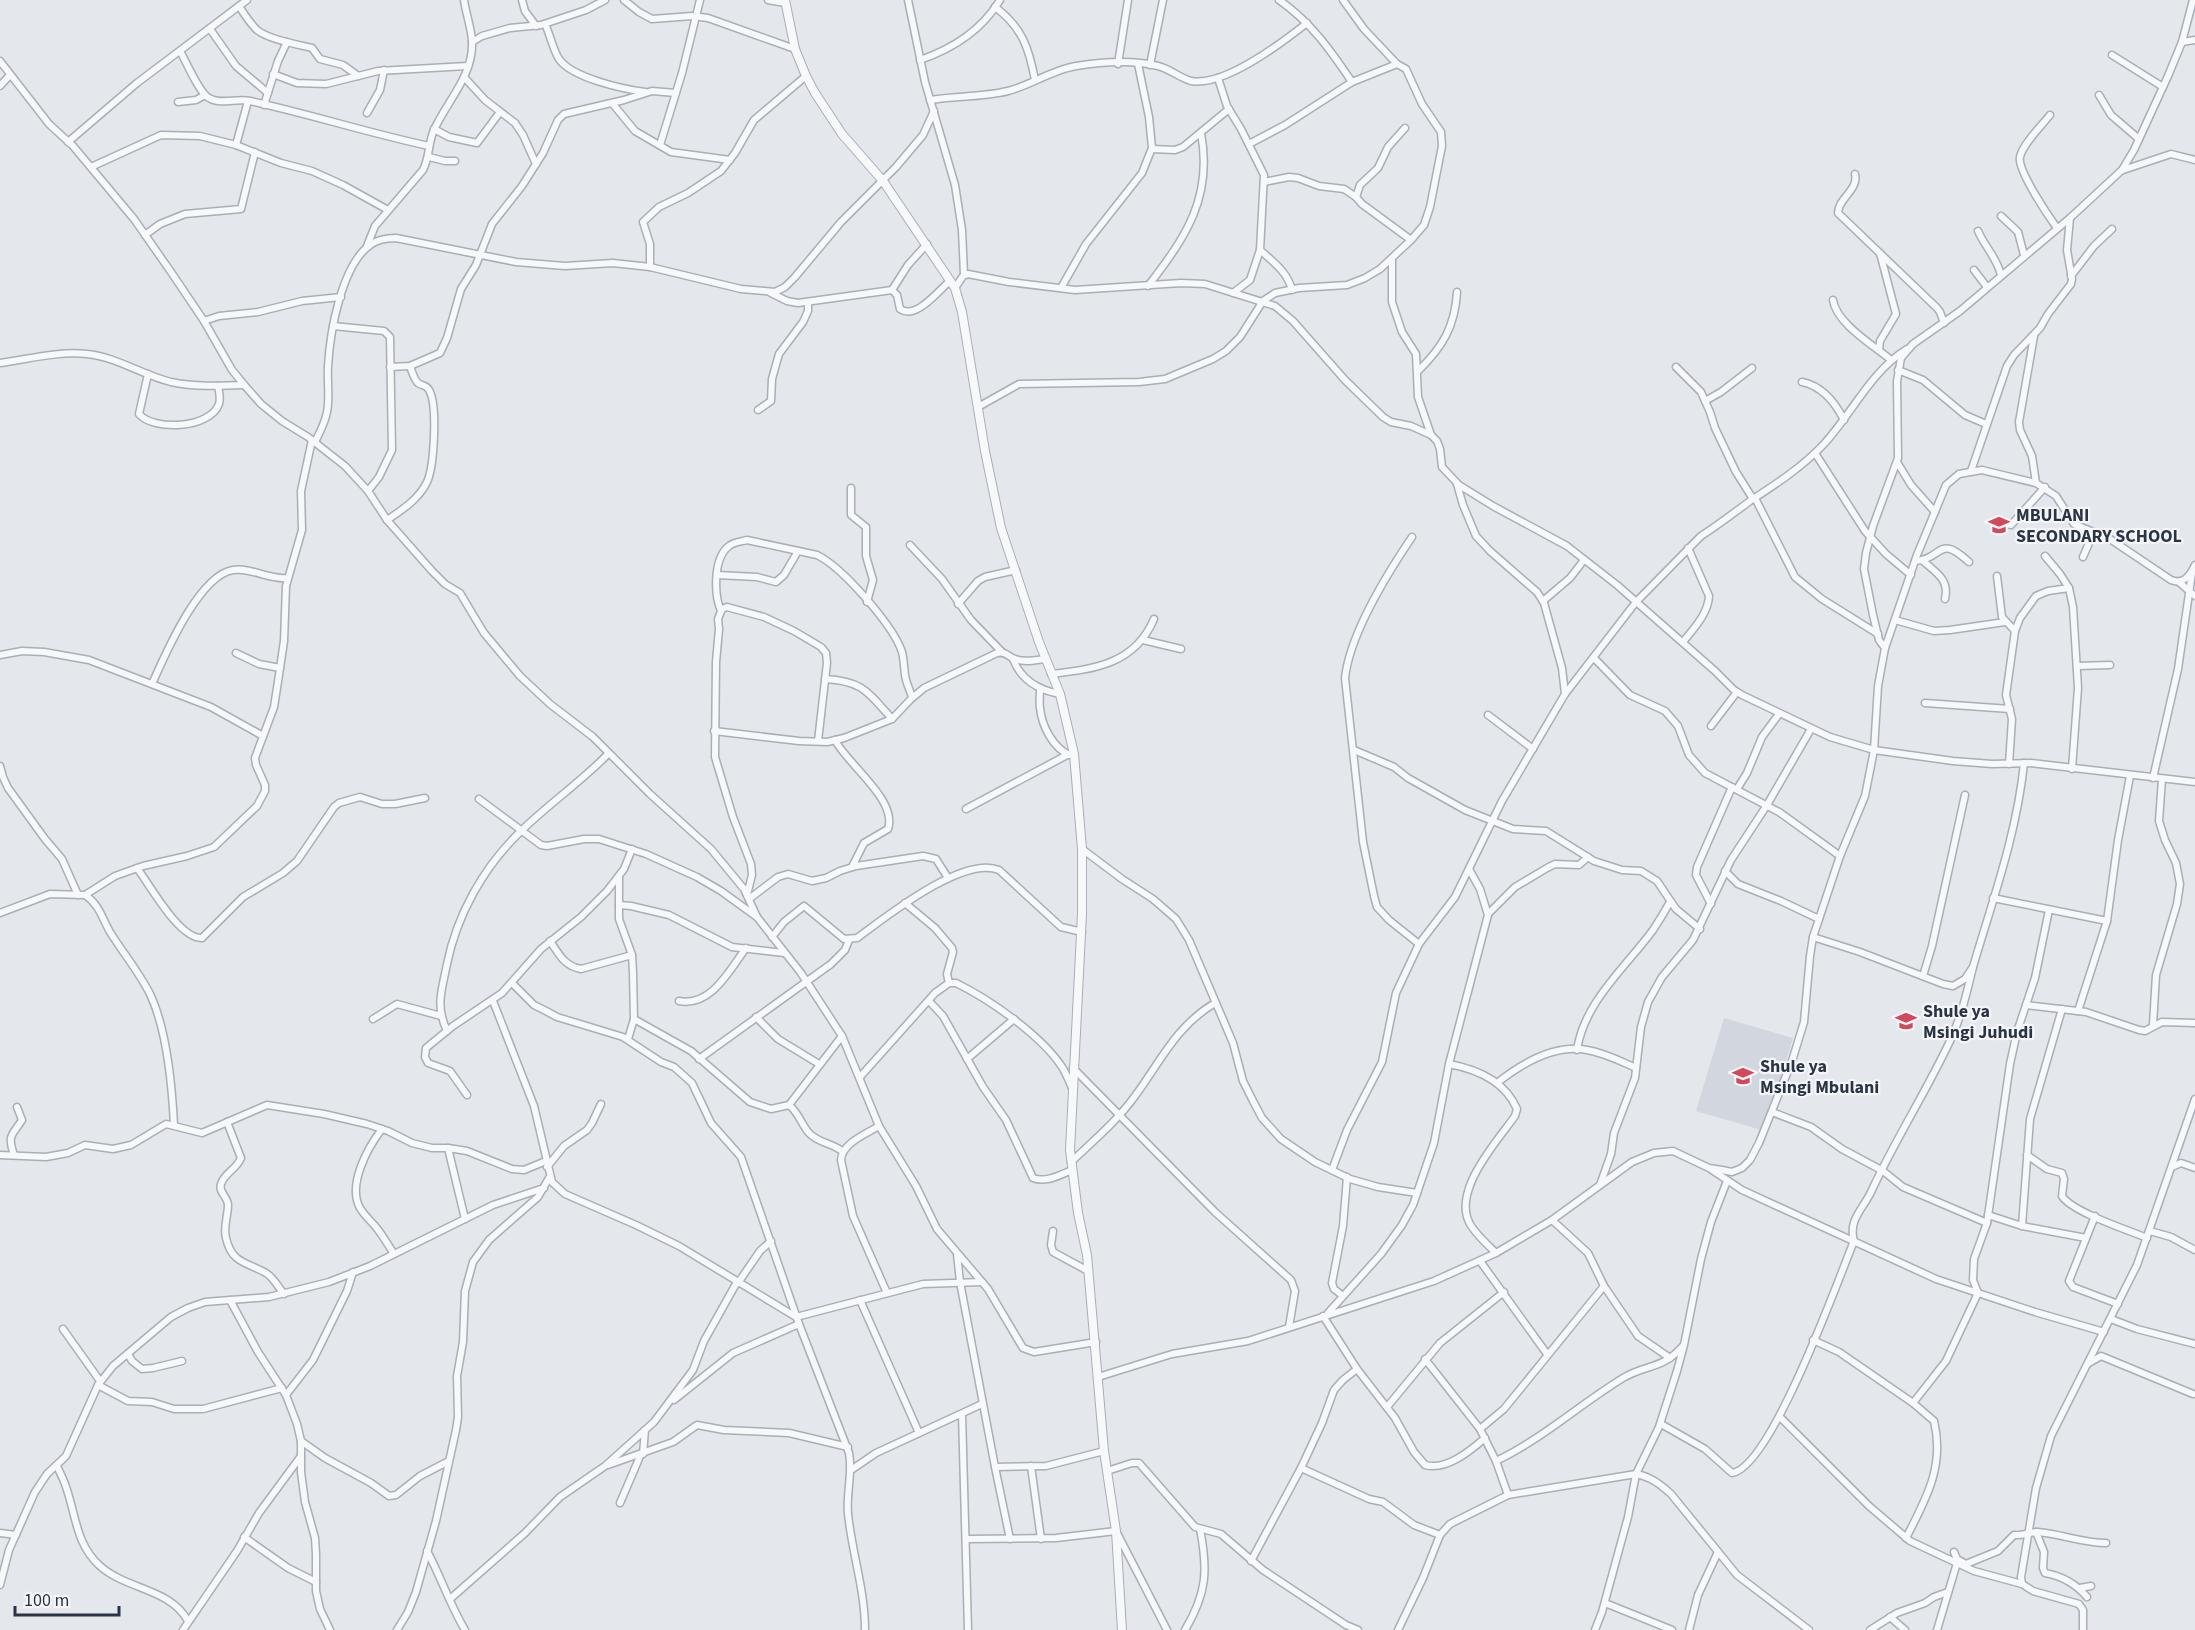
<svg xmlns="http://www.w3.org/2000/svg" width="2195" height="1630" font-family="'Source Sans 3',sans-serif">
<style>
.built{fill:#d2d6de}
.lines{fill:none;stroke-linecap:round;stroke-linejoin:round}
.minor-casing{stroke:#a9aeb7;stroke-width:9}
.tertiary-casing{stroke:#a9aeb7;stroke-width:10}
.minor{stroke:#f7f8fa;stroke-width:6}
.tertiary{stroke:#f7f8fa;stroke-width:8}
.labels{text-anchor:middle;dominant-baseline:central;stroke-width:4.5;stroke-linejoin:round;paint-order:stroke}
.poi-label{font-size:18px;font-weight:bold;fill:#2b3445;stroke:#f4f6f9;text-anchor:start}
</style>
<rect width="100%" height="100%" fill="#e4e7ec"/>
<path class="built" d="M1724,1018L1793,1038L1765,1131L1696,1111Z"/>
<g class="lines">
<defs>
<g id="minor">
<path d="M522,0L525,11L536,26"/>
<path d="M624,0L639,12L652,19L692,16L708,18L795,49"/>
<path d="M768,0L785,3"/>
<path d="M908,0L925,82L955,185L962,230L964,274"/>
<path d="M1279,0C1311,22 1331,51 1352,82"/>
<path d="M1343,0L1364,29L1397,64"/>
<path d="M239,6C244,14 250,23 257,30C267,39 299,45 312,48L320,59L343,65L358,76"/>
<path d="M995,7C1022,27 1029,48 1035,80"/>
<path d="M545,24C550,34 553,50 559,59C572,78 623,89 645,92"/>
<path d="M210,29L236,66L268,93"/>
<path d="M472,42L482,36L510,28L541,25L586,10L605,0"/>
<path d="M2182,42L2195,40"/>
<path d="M180,51C186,61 199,93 209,98C220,105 237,98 250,101C310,114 368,133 429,146"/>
<path d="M2112,55L2163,87"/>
<path d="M920,60C952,49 982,30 1000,0"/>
<path d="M0,61L49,124L73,146L134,219L171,272L204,321L232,370L246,387L261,404L282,421L308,437L345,466L368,491L387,520L432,571L445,584L460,593L484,633L520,676L550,704L593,737L650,794L711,849L744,889L757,917"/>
<path d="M1118,64L1128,0"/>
<path d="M1150,65L1163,0"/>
<path d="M273,74L297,83L326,84L378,71L467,66"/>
<path d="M464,77L485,100L515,123L523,135L536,164"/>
<path d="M1218,78L1227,106L1241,129L1264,175L1260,250C1273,262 1287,271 1292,290"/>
<path d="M0,86L10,75"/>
<path d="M2099,95L2111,115L2139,139"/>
<path d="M930,100C956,96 983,97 1008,91C1031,85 1052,70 1076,66C1101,62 1133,60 1158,66C1170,69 1180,78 1191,81C1224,87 1283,42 1307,23"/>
<path d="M178,102L196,100L205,95"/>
<path d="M612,103L635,131L671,152L730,160"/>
<path d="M264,105L278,61L287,42"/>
<path d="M367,113L380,90L384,70"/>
<path d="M2050,115C2042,125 2022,145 2020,157C2017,170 2049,217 2057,228"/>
<path d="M1405,128L1388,147L1378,168L1360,185L1356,197L1362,204L1411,240"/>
<path d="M434,129L449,137L477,143L500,112"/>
<path d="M68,142L137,83L247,0"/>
<path d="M236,145L248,101"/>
<path d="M660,145L682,73L700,0"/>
<path d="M1152,149L1175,150L1183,147L1229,109"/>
<path d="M429,157L445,161H455"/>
<path d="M91,167L161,135L200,136L236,145L281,163L312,171L343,185L388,210"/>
<path d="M2123,170L2171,154L2195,160"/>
<path d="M1855,174C1859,190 1838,198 1838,213L1937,308L1940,312L1944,323"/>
<path d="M1264,182L1289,177L1298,178L1319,186L1344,189L1356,197"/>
<path d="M2001,216L2018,232L2024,255"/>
<path d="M1978,231C1985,247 1997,258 2001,275"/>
<path d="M145,235L160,224L185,214L241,209L255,152"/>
<path d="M367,246L375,226L423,170C430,156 428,143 434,130C447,101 474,75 472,41C471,27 466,14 464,0"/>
<path d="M1392,258V302L1402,332L1416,354L1418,397L1431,435"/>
<path d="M650,267V244L643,222L659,207L688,193L721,171L735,153L754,120L806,76"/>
<path d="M1974,270L1987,287"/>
<path d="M2071,276L2094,246L2112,229"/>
<path d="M1148,286C1186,237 1213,197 1201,133"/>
<path d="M955,288L963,276L968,274L1009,282L1075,290L1181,283L1205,284L1275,306L1293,321L1345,380L1383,417L1391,422L1411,426L1431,435L1437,441L1440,449L1442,467L1459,485L1493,506L1567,546L1617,585L1715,671L1734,690L1742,695L1830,737L1874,750L1953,761L1992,764L2031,763L2195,782"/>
<path d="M1061,288L1086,244L1142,173L1152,148L1149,117L1138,64"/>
<path d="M892,290L908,265L927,244"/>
<path d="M771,293L787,301L798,303L892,290L897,295L900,309C916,320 938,291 950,281"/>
<path d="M1233,293L1250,280L1260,250"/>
<path d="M1833,300C1836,323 1873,345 1891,360"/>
<path d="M204,321L219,316L258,312L302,301L341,297"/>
<path d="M333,326L384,331L390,337L392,450L379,477L368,491"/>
<path d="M2034,336L2019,422L2020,430L2032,456L2036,483"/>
<path d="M1879,350L1880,341L1896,314L1880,253"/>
<path d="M0,363C29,359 58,351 87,354C117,357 142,375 171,382C194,387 221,386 244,385"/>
<path d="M390,367L410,366L440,353L447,338L461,289L476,265L492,224L522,186L543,153L558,120L564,114L624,100L652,91L676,93"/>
<path d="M1676,367L1701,392L1710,412L1715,428L1736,472L1753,499"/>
<path d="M1898,370L1923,380L1965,415L1986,424"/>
<path d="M1418,371C1443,347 1455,326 1457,292"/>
<path d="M148,374L139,414C153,431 210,429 219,404C221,398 219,392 218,386"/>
<path d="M1802,382C1822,386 1835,402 1844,420"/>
<path d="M1705,401L1721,392L1752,368"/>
<path d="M978,407L1019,384L1139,382L1165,379L1213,359L1226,351L1240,337L1263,301L1275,293L1299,288L1347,285L1365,278L1380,269L1411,240L1424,225L1430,207L1442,146L1441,132L1422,104L1406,69L1397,64L1352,82L1285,125L1249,144"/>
<path d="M758,410L771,401L772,379L779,354L803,322L808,311V303"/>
<path d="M315,442C320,432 325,423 327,412C330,397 327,382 328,366C330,333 341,266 370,245C378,239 386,238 396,238L516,262L565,266L613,263L650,267L741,289L775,292L785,287L795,277L841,222L896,167L923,135L934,111"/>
<path d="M1815,453L1865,531L1886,554L1911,575"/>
<path d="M1897,462L1911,485L1935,512"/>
<path d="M1971,471L2007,366L2014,355L2040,328L2048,314L2071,284L2072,279L2067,250L2070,218"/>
<path d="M1457,484L1463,505L1476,536L1490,551L1537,592L1544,603L1562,668L1565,694"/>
<path d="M851,488V515L866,527V556L873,580L867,602"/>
<path d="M1755,498L1795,577L1822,599L1878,634"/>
<path d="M387,520C402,510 419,499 427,482C434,467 438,405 429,390C427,385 422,386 418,383C414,379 412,372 410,366"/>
<path d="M2004,523L2011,525L2045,487"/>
<path d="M2077,526L2089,543L2083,557"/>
<path d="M1412,537C1387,574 1350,633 1345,678L1363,842L1374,896L1377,907L1389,920L1419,944"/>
<path d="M910,545L942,579L971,620L1002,652"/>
<path d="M2045,556L2060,574L2069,588L2073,607L2078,688L2072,769"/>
<path d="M1922,560C1935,572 1950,579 1945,599"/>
<path d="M1915,561C1944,559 1937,533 1969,562"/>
<path d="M717,575L757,577L776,582L784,575L798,551"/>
<path d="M1997,576L2002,617L2015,631"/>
<path d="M2179,582L2195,596"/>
<path d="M1543,601L1570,578L1584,560"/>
<path d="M958,604L978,581L985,577L1016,570"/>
<path d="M721,611C714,595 713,558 729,546C734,542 740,542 747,540L817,555C842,567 893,625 902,652C904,660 904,668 905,675C906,683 910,690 912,697"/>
<path d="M1895,620L1934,631L1950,630L2005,622"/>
<path d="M1143,640L1181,649"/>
<path d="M1683,642C1694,628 1708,614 1709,596L1688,548"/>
<path d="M1885,648L1879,640L1873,615L1864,569L1866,553L1873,526L1898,458L1897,381L1901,358L1913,344L1960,311L2070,218L2122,170L2134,150L2168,76L2182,42L2193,0"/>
<path d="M236,653L259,664L280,668"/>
<path d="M0,655L22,651L44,652L89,660L211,707L263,736"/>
<path d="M1594,658L1630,695L1665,711L1678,726L1689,755L1705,773L1779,812L1840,856"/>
<path d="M1013,659C1021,680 1038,690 1060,694"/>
<path d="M2077,666L2110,665"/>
<path d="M1051,674C1095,669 1135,664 1154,619"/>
<path d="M825,679C863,681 868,692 892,719"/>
<path d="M152,684C165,655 199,575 233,570C251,567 269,580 287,578"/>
<path d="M1040,689C1040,695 1039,702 1040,708C1042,727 1053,747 1069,755"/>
<path d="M1925,703L2010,709"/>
<path d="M1488,715L1533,749"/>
<path d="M1711,726L1737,692"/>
<path d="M714,731L799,741L827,742L844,738L892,719L911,699L924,688L997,653C1006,651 1008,657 1015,659C1025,663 1036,660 1045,659"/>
<path d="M835,740C847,764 898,800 888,829L864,843L852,867"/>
<path d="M1354,750L1394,767L1408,778L1465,810L1513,829L1546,831L1594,861L1622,870L1641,871L1657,881L1676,909L1700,929"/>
<path d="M2009,764L2012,719L2006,695L2015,631L2020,618L2036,596L2048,591L2069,588"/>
<path d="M0,766L3,777L8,788L45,839L62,859L78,895"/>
<path d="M2153,778L2178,669L2192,573"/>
<path d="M1737,789L1747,773L1762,737L1779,714"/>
<path d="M479,799L541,845L547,846L584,839H599L646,854L697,877L721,891L757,917L801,973L842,1036L879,1126L916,1186L937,1229L988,1289L1023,1348L1034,1352L1096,1342"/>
<path d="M966,809L1067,755"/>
<path d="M1082,849L1122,879L1153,899L1176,919L1189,940L1233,1043L1243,1081L1252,1099L1262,1118L1281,1139L1315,1162L1350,1179L1378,1187L1417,1193"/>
<path d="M137,868C150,885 179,939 202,938L243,897L283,873L297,861L334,807L339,803L360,797L382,804H395L425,798"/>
<path d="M1725,871L1738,884L1781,901L1819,919"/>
<path d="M619,877V919L632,955L633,973L634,1019L628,1039"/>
<path d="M85,895C99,904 102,918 110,932C123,953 139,972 150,994C167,1030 172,1085 174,1125"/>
<path d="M747,895L752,875L751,864L733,817L715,757L716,662L719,629L718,619L722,609L727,607L764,617L794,631L821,647L826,653L827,663L818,741"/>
<path d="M1993,898L2107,921"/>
<path d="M749,899L778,877L788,874L812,881L826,878L840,871L856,866L923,856L936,859L948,878"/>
<path d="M905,903L935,928L952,948L953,952L947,974L949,983"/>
<path d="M1711,904L1696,875L1697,867L1732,787"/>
<path d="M619,905L631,906L669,915L732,947L784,953"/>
<path d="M0,913L50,894L85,895L115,876L143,866L187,856L214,847L257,806L265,791V785L256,765L255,758L274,707L279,675L284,641L286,586L302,530L301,491L312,440"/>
<path d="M1489,913L1515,887L1547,868L1555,864L1579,865L1588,857"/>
<path d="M772,937L784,922L804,906L844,939L857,938C886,917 963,855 999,870L1061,927L1082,932"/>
<path d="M1813,937L1860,952L1943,984L1953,986L1965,979L1973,967C1993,899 2017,833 2024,763"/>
<path d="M550,941C559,954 564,966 581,969L632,955"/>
<path d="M1923,976L1932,946L1965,795"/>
<path d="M512,983L534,1005L546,1011L557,1017L623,1037L661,1062L674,1067L692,1083L711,1123L741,1157L799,1324L849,1453C853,1473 846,1493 848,1514C852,1553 865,1590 865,1630"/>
<path d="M493,1001L534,1106L552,1182L565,1194L636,1225L679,1246L796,1317L923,1284L982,1282"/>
<path d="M679,1001C711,1007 729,971 746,948"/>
<path d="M929,1001L943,1016L983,1087L1006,1120L1033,1178C1046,1183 1060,1175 1072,1170"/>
<path d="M2026,1005L2086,1012L2139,1030L2145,1031L2162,1022L2195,1023"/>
<path d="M2078,1011L2107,921L2118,840L2130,776"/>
<path d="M756,1017L778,1039L819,1064"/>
<path d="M373,1019L397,1004L441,1016"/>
<path d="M634,1019L691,1051L750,1102L771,1109L789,1105C799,1113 801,1124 809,1133C818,1143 832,1143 842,1151"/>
<path d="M2153,1025L2156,975L2177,904L2180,884L2176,863L2165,840L2159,821L2162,779"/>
<path d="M447,1031C435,1005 442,990 447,964C457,915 483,868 519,833C547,805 580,783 608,754"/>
<path d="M1577,1050C1584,1002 1626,967 1653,930C1659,921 1665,911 1670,902"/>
<path d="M699,1059L831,964L845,950L849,940"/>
<path d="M967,1059L1014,1019"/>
<path d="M1449,1064C1476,1069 1505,1081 1517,1109L1515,1116C1498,1140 1453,1189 1469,1222C1474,1233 1487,1244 1496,1253"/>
<path d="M1073,1068L1215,1212L1291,1280L1295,1291L1289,1327"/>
<path d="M860,1077L935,993L949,983H956C989,999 1041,1035 1062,1067C1066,1073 1069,1081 1072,1088"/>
<path d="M1497,1083C1521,1064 1555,1044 1587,1050C1605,1053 1620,1061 1636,1068"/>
<path d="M467,1095L450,1071L428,1063L425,1057L426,1048L453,1026L502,993L541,949L581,917L607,891L624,869L632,849"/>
<path d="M789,1105L842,1036"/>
<path d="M1772,1112L1811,1127L1842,1149L1883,1171L1903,1187L1987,1223"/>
<path d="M227,1122L241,1158C237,1169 224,1173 221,1184C218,1192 228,1197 228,1205C228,1216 223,1227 226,1238C232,1264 247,1262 266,1273C274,1278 278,1287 284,1294"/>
<path d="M879,1126C866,1134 842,1143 841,1160L853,1216L887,1293"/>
<path d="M382,1129C368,1147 347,1185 360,1208C364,1215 370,1220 375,1226C382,1234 388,1245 394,1254"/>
<path d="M448,1148L465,1219"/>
<path d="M0,1155L46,1157L68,1153L85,1145L113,1149L131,1145L166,1124L202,1133L267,1105L324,1114L367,1124L388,1131L412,1143L432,1148H448L467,1151L512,1169L524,1170L546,1161"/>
<path d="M14,1155C7,1134 12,1136 22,1120L17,1107"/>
<path d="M2027,1155L2047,1169L2062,1173L2064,1179L2062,1196C2072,1212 2128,1230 2147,1238"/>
<path d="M1071,1162C1093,1141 1117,1121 1135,1096C1161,1061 1176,1026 1215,1003"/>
<path d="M547,1167L564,1146L587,1130L592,1123L601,1104"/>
<path d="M2172,1167L2181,1163L2195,1168"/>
<path d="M1332,1170L1347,1130L1382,1062L1396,993L1419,944L1455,897L1502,801L1565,694L1636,602L1701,536C1718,525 1734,513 1750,501C1776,484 1801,468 1823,445C1852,414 1870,372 1907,349"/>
<path d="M1712,1170L1742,1190L1936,1279L2035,1312L2104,1332"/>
<path d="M1600,1185L1611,1154L1614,1133L1635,1078L1641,1027L1648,1002L1662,977L1693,940L1731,860L1767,805L1811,729"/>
<path d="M1988,1215L2022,1226L2086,1238"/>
<path d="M2095,1216L2069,1281L2073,1287L2118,1304"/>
<path d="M1552,1220L1588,1253L1604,1286L1638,1336L1670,1358"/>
<path d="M2022,1226L2030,1119L2062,1009"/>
<path d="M1053,1231L1051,1245L1053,1252L1088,1271"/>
<path d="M2150,1231L2171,1237L2195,1250"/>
<path d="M957,1254L960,1282L995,1467L1046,1466L1104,1451"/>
<path d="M1480,1261L1547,1354"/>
<path d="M738,1283L760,1251L771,1241"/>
<path d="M1343,1296L1334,1289L1332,1283L1343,1226L1347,1177"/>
<path d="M230,1300L258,1352L286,1395L297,1424L301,1441V1472L305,1502L315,1538L316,1554V1591L320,1609L330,1630"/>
<path d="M860,1300L919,1433"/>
<path d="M1328,1313L1381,1254L1402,1225L1413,1205L1434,1143L1449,1064L1488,915L1480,889L1469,869"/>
<path d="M1323,1316L1357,1369L1395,1418L1414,1452L1425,1465C1446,1471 1470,1451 1485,1438"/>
<path d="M2111,1319L2137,1329L2195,1344"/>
<path d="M63,1329L100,1381"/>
<path d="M1813,1340L1839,1352L1913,1403L1934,1421C1945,1466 1926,1499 1906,1538"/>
<path d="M128,1354L132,1361L142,1369L153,1368L182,1361"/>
<path d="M1425,1359L1480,1429L1496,1461L1508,1495"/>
<path d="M2089,1363L2101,1356L2193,1394"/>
<path d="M1098,1377L1172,1354L1248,1341L1434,1281L1496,1253L1552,1220L1632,1162L1654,1153L1673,1151L1709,1168L1722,1170L1732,1172L1742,1168L1750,1160L1759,1143L1792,1061L1804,1022L1810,956L1813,937L1840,856L1865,796L1874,750L1878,686L1885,648L1917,555L1946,485L1959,474L1982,470L2036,483L2056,496L2074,524L2110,539L2171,580C2183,585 2190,576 2195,565"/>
<path d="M98,1385L128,1401L152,1402L174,1409H203L282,1388"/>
<path d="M286,1395L313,1360L347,1291L353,1272"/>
<path d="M674,1400L733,1353L799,1324"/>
<path d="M1913,1403L1946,1361L1978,1293L1973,1280L1974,1259L1987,1223L2010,1064L2017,1032L2035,978L2049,910"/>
<path d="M1387,1407L1440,1343L1504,1292"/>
<path d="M962,1414L968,1630"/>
<path d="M1780,1417L1869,1506L1910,1541L1974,1571L2022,1584"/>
<path d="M1661,1424L1705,1449L1732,1473C1771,1468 1838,1280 1854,1241C1848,1220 1863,1209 1871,1192C1895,1140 1926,1092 1950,1041C1961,1018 1967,992 1973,967"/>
<path d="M1480,1429L1504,1409L1604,1286"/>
<path d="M301,1441L325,1458L371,1483L389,1496L396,1495L420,1476L447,1462"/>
<path d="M643,1454L645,1430"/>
<path d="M1496,1461C1542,1439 1579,1405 1623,1378C1646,1364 1662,1370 1683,1346"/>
<path d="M608,1465L673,1442L697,1425L724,1430L789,1433L848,1447"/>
<path d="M57,1466C60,1473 64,1480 66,1487C76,1515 76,1545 100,1566C127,1590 170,1588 188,1621"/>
<path d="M1031,1466L1041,1539"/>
<path d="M995,1467L1010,1539"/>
<path d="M1301,1468L1369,1499L1383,1502L1414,1525L1440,1535"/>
<path d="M851,1470L876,1453L982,1404"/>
<path d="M1107,1471L1132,1463H1139L1195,1527L1221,1534L1263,1570L1346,1625L1358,1630"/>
<path d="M620,1503L641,1454"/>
<path d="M2036,1532L2044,1552L2043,1568L2045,1573C2062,1576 2076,1584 2087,1597"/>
<path d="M0,1533L16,1535"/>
<path d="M244,1537L288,1568L316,1582"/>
<path d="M967,1539L1056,1538L1116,1531L1167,1630"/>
<path d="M427,1551C441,1577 450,1605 465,1630"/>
<path d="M1954,1552L1957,1559L1966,1564L1998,1551L2014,1535C2023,1536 2030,1532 2038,1532C2061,1534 2083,1543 2106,1543"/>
<path d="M1251,1561L1301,1468L1322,1423L1334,1390L1343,1380L1357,1369"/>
<path d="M0,1585L9,1550L35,1492L47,1474L66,1456L98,1385L113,1366L171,1317L188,1308L205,1302L269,1297L329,1282L370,1266L493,1205L544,1188"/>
<path d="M2080,1588L2091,1586"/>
<path d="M450,1599L525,1533L560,1497L605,1466L654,1422L693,1370L704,1341L737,1282"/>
<path d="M1605,1603L1672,1630"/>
<path d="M1890,1617L1905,1630"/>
<path d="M183,1630L237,1551L259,1513L301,1456"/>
<path d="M397,1630L408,1612L416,1592L436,1521L456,1430L458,1417L457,1376L463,1342L465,1291L473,1262L489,1240L538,1197L549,1178"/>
<path d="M1185,1630C1207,1593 1208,1570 1200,1529"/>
<path d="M1398,1630L1423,1578L1440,1535L1450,1524L1508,1495L1636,1474C1651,1477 1660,1484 1671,1494L1737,1575L1809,1630"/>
<path d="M1595,1630L1602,1612L1628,1517L1636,1474L1659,1427L1677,1371L1684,1345L1701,1259L1711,1222L1727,1181"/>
<path d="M1689,1630L1698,1595L1718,1552"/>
<path d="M1870,1630L1897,1613L1925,1603L1934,1597L1948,1592"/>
<path d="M1937,1630L1957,1563"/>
<path d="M2083,1630V1610L2079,1604L2033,1591L2022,1584L2021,1577L2036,1488L2051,1436L2137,1265L2195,1099"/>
</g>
<path id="tertiary" d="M785,0L795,49L806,76L815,93L842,134L883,181L955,288L962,312L985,451L1001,528L1039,642L1060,694L1074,754L1082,849V914L1070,1150L1078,1213L1087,1255L1104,1451L1116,1531L1122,1630"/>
</defs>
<use href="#minor" class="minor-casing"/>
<use href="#tertiary" class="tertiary-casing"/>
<use href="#minor" class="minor"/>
<use href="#tertiary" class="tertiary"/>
</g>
<defs>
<symbol id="school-bare" viewBox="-9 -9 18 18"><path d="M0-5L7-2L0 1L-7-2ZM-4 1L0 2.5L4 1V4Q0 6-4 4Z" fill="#d1495b" stroke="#f4f6f9" stroke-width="2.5" paint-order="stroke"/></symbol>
</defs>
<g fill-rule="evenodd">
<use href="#school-bare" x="1984" y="510" width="30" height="30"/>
<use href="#school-bare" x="1891" y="1006" width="30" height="30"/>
<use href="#school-bare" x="1728" y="1061" width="30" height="30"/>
</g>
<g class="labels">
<g class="poi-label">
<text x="2016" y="515">MBULANI<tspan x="2016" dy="21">SECONDARY SCHOOL</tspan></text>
<text x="1923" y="1011">Shule ya<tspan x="1923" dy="21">Msingi Juhudi</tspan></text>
<text x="1760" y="1066">Shule ya<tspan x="1760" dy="21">Msingi Mbulani</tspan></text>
</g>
</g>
<path d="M15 1606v9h104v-9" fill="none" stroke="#2b3445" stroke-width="3"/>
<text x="24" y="1606" font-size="18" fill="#2b3445" stroke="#f4f6f9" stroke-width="4.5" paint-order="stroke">100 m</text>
</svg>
